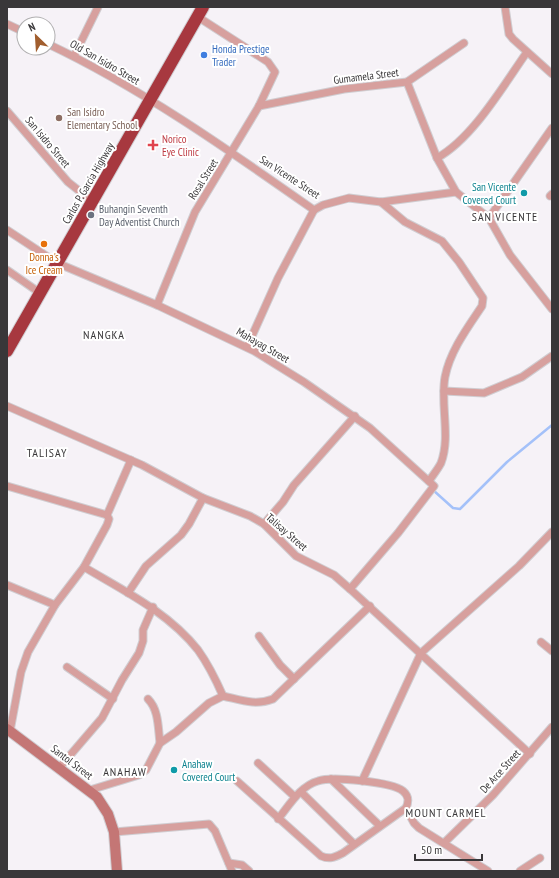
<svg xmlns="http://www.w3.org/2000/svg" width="559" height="878" font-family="'PT Sans Narrow',sans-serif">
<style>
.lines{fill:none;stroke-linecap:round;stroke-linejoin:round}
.stream{stroke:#a4c1f9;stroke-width:2.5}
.street-casing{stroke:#d0cdd1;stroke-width:9}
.secondary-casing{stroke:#d0cdd1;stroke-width:12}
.highway-casing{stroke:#d0cdd1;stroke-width:14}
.street{stroke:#d7a09e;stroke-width:7}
.secondary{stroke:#c47675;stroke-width:10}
.highway{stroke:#a7383f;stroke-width:12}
.shop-dot{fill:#3f7fe0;stroke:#fff;stroke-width:1.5}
.education-dot{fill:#8d6e63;stroke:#fff;stroke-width:1.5}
.health-dot{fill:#e0444e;stroke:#fff;stroke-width:1.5}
.culture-dot{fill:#0f9aa8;stroke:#fff;stroke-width:1.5}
.worship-dot{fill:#6b7280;stroke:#fff;stroke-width:1.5}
.food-dot{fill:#e8710a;stroke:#fff;stroke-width:1.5}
.labels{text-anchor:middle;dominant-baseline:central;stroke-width:4;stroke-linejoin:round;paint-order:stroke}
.shop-label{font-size:11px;fill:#366cbe;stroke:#fff;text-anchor:start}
.street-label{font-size:11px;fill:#393739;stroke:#fff}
.education-label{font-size:11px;fill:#785e54;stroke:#fff;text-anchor:start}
.health-label{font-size:11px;fill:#be3a42;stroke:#fff;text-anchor:start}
.culture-label{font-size:11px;fill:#0d838f;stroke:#fff;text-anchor:end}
.worship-label{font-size:11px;fill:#5b616d;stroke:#fff;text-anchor:start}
.food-label{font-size:11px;fill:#c56008;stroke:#fff}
.neighbourhood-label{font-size:12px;letter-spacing:1px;fill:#393739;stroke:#fff}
</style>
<rect width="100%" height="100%" fill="#f6f2f7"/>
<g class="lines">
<path class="stream" d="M433,490L453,508L460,509L507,462L552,425"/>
<defs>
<g id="street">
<path d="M505,7L509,34L513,39L552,74"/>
<path d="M7,24L24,32"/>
<path d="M48,44C141,88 230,151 314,210"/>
<path d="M74,56L98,7"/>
<path d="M407,82L437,158L451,183L456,192L489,218L510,255L552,309"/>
<path d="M259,106L344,89L407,82L464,43"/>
<path d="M7,111L68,182L92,201"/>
<path d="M437,158C473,138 503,86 527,52"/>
<path d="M550,196L552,194"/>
<path d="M381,202L405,222L442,241L459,262L483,298L482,306C468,327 450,351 445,377C440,404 451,437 441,463C438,469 433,475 429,481"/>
<path d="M314,210L323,205L349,198L381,202L456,192"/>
<path d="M489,218L552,128"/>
<path d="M7,230L57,263L157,305L254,351L304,382L370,428L434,486L398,533L350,589"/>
<path d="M7,270L40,293"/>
<path d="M157,305L195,212L259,106L275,72L268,62L198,17"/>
<path d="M247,347L278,278L314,210"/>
<path d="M444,391L484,393L522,377L552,356"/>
<path d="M7,406L142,465L203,498L250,516L264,524L296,556L334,575L350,589L530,754"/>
<path d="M7,486L107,515"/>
<path d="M264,524L283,502L294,485L355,416"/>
<path d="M84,567C124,591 168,612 198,650C208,664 216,680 223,696"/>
<path d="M7,585L55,605"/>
<path d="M128,593L146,566L181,535L189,524L203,498"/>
<path d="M259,636L280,665L294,679"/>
<path d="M541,642L552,651"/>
<path d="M67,667L113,699"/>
<path d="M148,699C159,710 158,728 160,743"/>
<path d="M10,731L21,672L28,652L55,605L84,567L107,525L109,519L107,515L131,460"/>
<path d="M258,763L295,797"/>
<path d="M60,767L102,718L122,680L139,653L143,641V630L153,607"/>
<path d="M331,779L380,826"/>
<path d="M237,781L321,856C330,860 335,857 343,853L406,808C409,801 409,796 403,791C392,782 332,776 318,781C300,786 289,806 278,819"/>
<path d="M362,781L421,653L519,566L552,532"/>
<path d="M90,790L139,775L146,770L160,743L176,732L209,703L223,696C241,700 255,706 273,699L370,606"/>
<path d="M301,792L354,844"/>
<path d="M406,808L414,823L419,828L488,871"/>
<path d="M114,832L209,824L215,831L232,871"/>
<path d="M444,843L493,795L552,727"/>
<path d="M229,863L242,865L249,871"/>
<path d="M520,871L540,858"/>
</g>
<path id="secondary" d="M7,729L97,797L108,814L114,832L117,871"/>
<path id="highway" d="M7,351L203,7"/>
</defs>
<use href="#street" class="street-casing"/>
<use href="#secondary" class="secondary-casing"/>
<use href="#highway" class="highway-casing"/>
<use href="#street" class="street"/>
<use href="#secondary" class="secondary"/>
<use href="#highway" class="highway"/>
</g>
<circle class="shop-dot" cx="204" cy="55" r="4"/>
<circle class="education-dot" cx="59" cy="118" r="4"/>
<path class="health-dot" d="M151 139h4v4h4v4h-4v4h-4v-4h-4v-4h4z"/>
<g class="culture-dot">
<circle cx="524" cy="193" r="4"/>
<circle cx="174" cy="770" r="4"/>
</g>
<circle class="worship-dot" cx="91" cy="215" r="4"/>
<circle class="food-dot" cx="44" cy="244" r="4"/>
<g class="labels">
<g class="shop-label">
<text x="212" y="49">Honda Prestige<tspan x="212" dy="13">Trader</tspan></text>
</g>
<g class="street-label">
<text transform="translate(105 62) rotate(30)">Old San Isidro Street</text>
<text transform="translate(366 76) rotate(-7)">Gumamela Street</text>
<text transform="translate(48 142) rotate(50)">San Isidro Street</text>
<text transform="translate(290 177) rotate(33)">San Vicente Street</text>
<text transform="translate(203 179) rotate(-58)">Rosal Street</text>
<text transform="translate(88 183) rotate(-60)">Carlos P. Garcia Highway</text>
<text transform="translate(263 345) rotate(30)">Mahayag Street</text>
<text transform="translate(287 532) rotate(41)">Talisay Street</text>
<text transform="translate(72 762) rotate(37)">Santol Street</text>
<text transform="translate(500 771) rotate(-48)">De Arce Street</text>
</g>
<g class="education-label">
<text x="67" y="112">San Isidro<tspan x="67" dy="13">Elementary School</tspan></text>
</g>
<g class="health-label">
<text x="162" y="139">Norico<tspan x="162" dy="13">Eye Clinic</tspan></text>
</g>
<g class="culture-label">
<text x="516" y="187">San Vicente<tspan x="516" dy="13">Covered Court</tspan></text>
<text x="182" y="764" text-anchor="start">Anahaw<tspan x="182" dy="13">Covered Court</tspan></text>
</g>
<g class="worship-label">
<text x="99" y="209">Buhangin Seventh<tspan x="99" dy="13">Day Adventist Church</tspan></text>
</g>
<g class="food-label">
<text x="44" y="257">Donna's<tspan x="44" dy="13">Ice Cream</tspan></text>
</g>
<g class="neighbourhood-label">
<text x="505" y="216">SAN VICENTE</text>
<text x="104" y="334">NANGKA</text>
<text x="47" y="452">TALISAY</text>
<text x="125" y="771">ANAHAW</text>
<text x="446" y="812">MOUNT CARMEL</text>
</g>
</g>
<rect width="559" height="878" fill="none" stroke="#393739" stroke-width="16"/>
<g transform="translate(36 36) rotate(335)"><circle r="19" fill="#ffffff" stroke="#b0afb0"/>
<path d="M0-3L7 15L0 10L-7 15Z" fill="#a15e2e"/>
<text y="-6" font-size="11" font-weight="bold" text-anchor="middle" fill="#393739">N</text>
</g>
<path d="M415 854v6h67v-6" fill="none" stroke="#393739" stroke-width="2"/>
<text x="421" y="854" font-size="12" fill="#393739" stroke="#ffffff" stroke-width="3" paint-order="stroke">50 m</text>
</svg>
